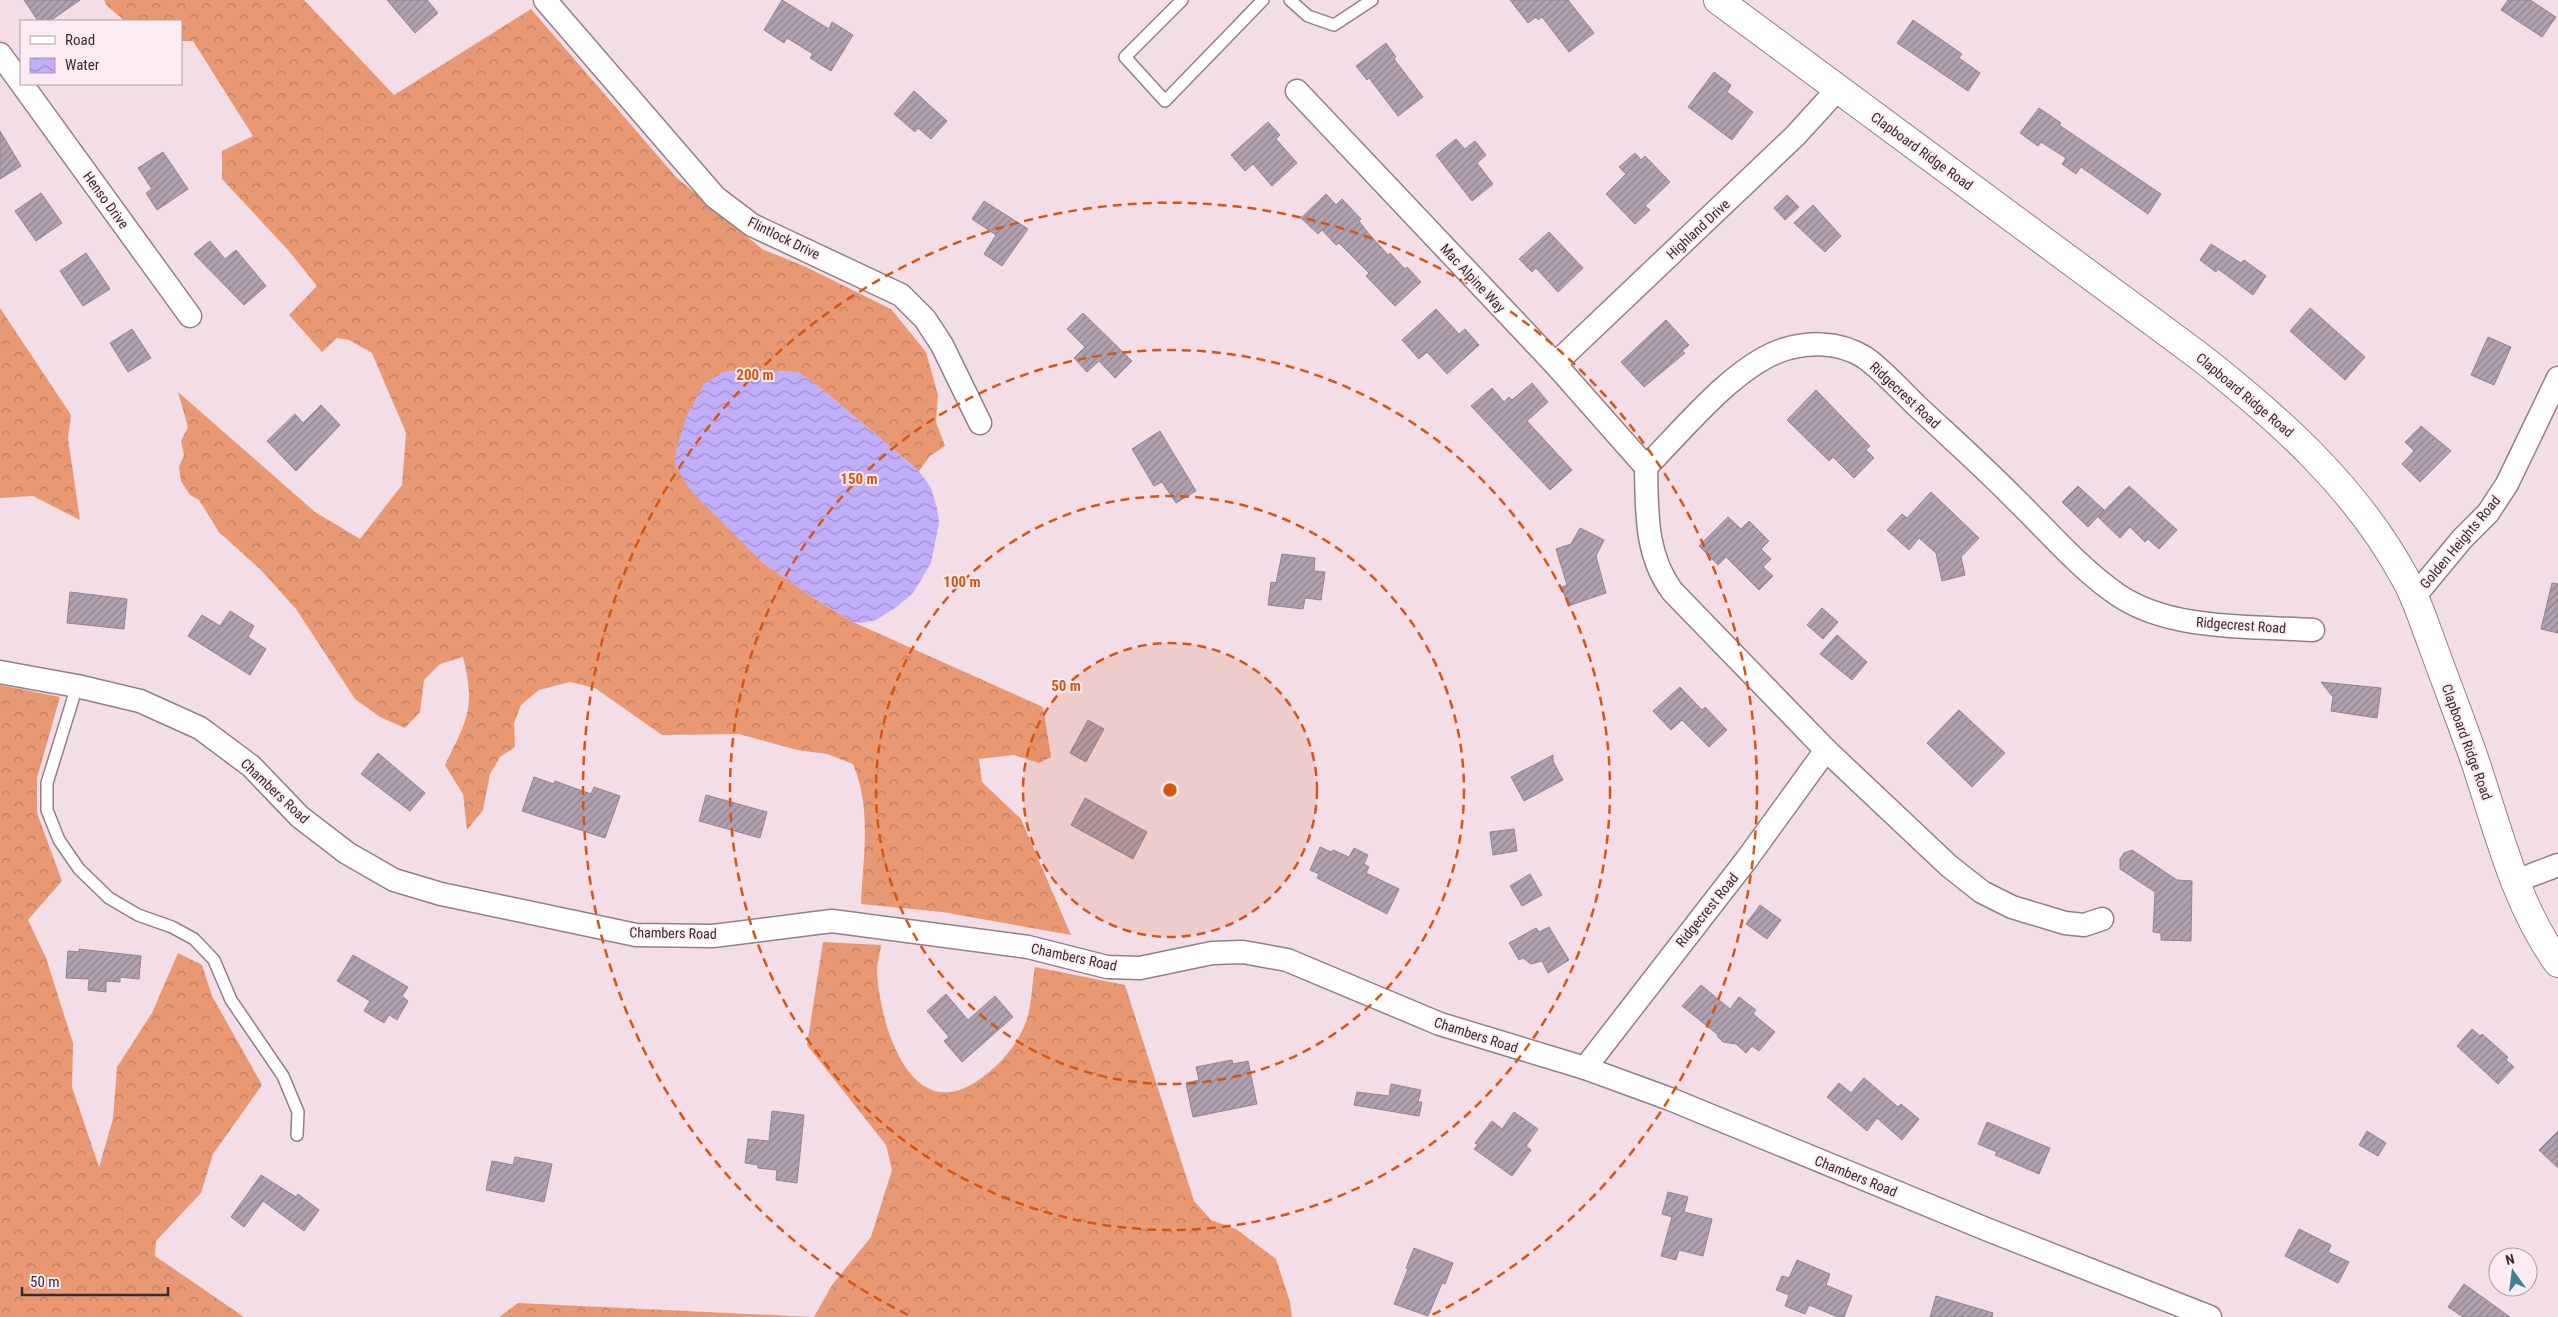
<svg xmlns="http://www.w3.org/2000/svg" width="2558" height="1317" font-family="'Roboto Condensed',sans-serif">
<style>
.forest{fill:url(#forest-crowns)}
.water{fill:url(#water-waves)}
.building{fill:url(#building-hatch);stroke:#928493}
.lines{fill:none;stroke-linecap:round;stroke-linejoin:round}
.service-casing{stroke:#937f88;stroke-width:14}
.minor-casing{stroke:#937f88;stroke-width:25}
.secondary-casing{stroke:#937f88;stroke-width:30}
.service{stroke:#fff;stroke-width:11}
.minor{stroke:#fff;stroke-width:22}
.secondary{stroke:#fff;stroke-width:28}
.ring{fill:none;stroke:#d65510;stroke-width:2.5;stroke-dasharray:9 6}
.labels{text-anchor:middle;dominant-baseline:central;stroke-width:4;stroke-linejoin:round;paint-order:stroke}
.street-label{font-size:14px;fill:#362d31;stroke:#fdebf3}
.centre{fill:#d65510;stroke:#fdebf3;stroke-width:2.5}
.ring-label{font-size:15px;text-anchor:middle;font-weight:bold;fill:#d65510;stroke:#fdebf3;stroke-width:4;stroke-linejoin:round;paint-order:stroke}
</style>
<defs>
<pattern id="forest-crowns" width="20" height="18" patternUnits="userSpaceOnUse" patternTransform="scale(1.25)"><rect width="20" height="18" fill="#e89973"/><path d="M2 6a3 3 0 1 1 6 0M12 15a3 3 0 1 1 6 0" fill="none" stroke="#bd7d5f"/></pattern>
<pattern id="water-waves" width="16" height="10" patternUnits="userSpaceOnUse" patternTransform="scale(1.25)"><rect width="16" height="10" fill="#c1aefa"/><path d="M0 5q4-4 8 0t8 0" fill="none" stroke="#9e8ecb"/></pattern>
<pattern id="building-hatch" width="6" height="6" patternUnits="userSpaceOnUse" patternTransform="scale(1.25)"><rect width="6" height="6" fill="#afa1b0"/><path d="M-1 1l2-2M0 6l6-6M5 7l2-2" fill="none" stroke="#8f8490"/></pattern>
</defs>
<rect width="100%" height="100%" fill="#f3dde6"/>
<g class="forest">
<path d="M104,0H304L394,95L531,9L676,177L762,249L806,267L891,309L926,352L938,395L936,422L945,446L930,456L919,471L822,389L798,372L753,370L723,372L762,562L821,603L853,622L1043,707L1051,757L1039,763L1014,755L979,759L982,782L1021,819L1071,935L942,912L861,904C863,855 872,810 853,764L827,754L797,750L739,734L662,735L595,688L570,682L539,690L521,705L514,723L515,747L500,757L490,774L483,810L467,830L463,794L445,765C467,720 476,708 463,657L440,664L424,680L420,712L405,728L380,717L355,699L296,609L260,569L219,532L199,500L190,495L181,481L179,467L184,455L181,441L188,427L178,392L315,512L360,539L402,485L406,433L372,353L349,340L337,338L322,352L289,315L317,286L288,250L222,179V151L253,136L193,41H181V21H125L107,6Z"/>
<path d="M0,308L71,415L68,438L80,520L33,496L0,498Z"/>
<path d="M0,685L60,697L37,778V813L62,881L28,920L46,958L73,1043L72,1087L99,1167L113,1119L117,1067L152,1013L178,953L202,965L212,996L262,1085L213,1154L201,1193L156,1241L155,1256L244,1317H0Z"/>
<path d="M823,942L881,945C880,954 877,963 877,971C880,1027 912,1133 984,1076C1003,1062 1019,1042 1027,1019C1032,1003 1032,983 1035,967L1125,985L1194,1201L1211,1220L1236,1229L1276,1259L1290,1302L1292,1317H499L518,1303L814,1317L832,1285L871,1237L892,1170L886,1145L807,1045Z"/>
</g>
<path class="water" d="M753,370L798,372L822,389L919,471L931,488L937,508L939,523L931,563L913,593L898,606L876,620L860,623L853,622L821,603L762,562L690,490L675,465L676,450L687,415L704,384L723,372Z"/>
<g class="building">
<path d="M24,0H80L50,21H38Z"/>
<path d="M387,0H427L438,13L415,33Z"/>
<path d="M782,0L829,29L832,22L853,35L831,71L810,58L813,54L787,38L784,43L764,30Z"/>
<path d="M1510,0H1568L1594,33L1569,52L1542,17L1538,20L1536,17L1528,23Z"/>
<path d="M2508,0H2530L2556,17L2542,37L2501,10Z"/>
<path d="M1913,20L1962,54L1959,58L1980,73L1968,91L1897,43Z"/>
<path d="M1386,43L1396,57L1394,59L1423,97L1398,116L1369,78L1367,80L1356,66Z"/>
<path d="M1714,72L1731,85L1727,92L1753,112L1732,140L1688,107Z"/>
<path d="M914,91L947,121L931,139L918,128L915,132L894,114Z"/>
<path d="M2039,108L2061,123L2059,125L2161,194L2148,214L2081,167L2076,174L2062,164L2066,158L2041,142L2038,146L2020,133Z"/>
<path d="M1268,122L1280,135L1276,139L1297,163L1272,186L1253,164L1245,171L1231,155Z"/>
<path d="M0,131L21,166L0,179Z"/>
<path d="M1456,139L1465,149L1475,141L1486,155L1477,163L1493,184L1472,201L1436,155Z"/>
<path d="M163,152L188,189L157,210L146,193L152,189L138,168Z"/>
<path d="M1635,153L1641,160L1645,156L1670,182L1645,206L1650,210L1635,224L1606,194L1626,174L1619,167Z"/>
<path d="M41,193L62,223L36,241L15,211Z"/>
<path d="M1326,194L1336,205L1342,199L1361,219L1359,221L1369,234L1388,255L1390,253L1405,269L1407,267L1421,282L1395,306L1366,276L1369,273L1339,243L1336,245L1322,230L1318,234L1301,218Z"/>
<path d="M1787,195L1799,207L1785,220L1774,208Z"/>
<path d="M984,201L1028,229L1002,266L984,254L996,235L972,219Z"/>
<path d="M1813,205L1841,236L1825,252L1794,223Z"/>
<path d="M1549,232L1583,268L1558,292L1536,268L1532,272L1519,259Z"/>
<path d="M210,241L225,259L236,250L266,286L244,305L194,254Z"/>
<path d="M2211,244L2241,263L2244,260L2266,276L2253,295L2218,269L2216,272L2200,260Z"/>
<path d="M86,253L110,289L83,306L60,271Z"/>
<path d="M2310,308L2365,357L2345,380L2290,331Z"/>
<path d="M1436,309L1459,334L1465,329L1479,345L1447,374L1427,352L1419,359L1402,340Z"/>
<path d="M1083,313L1132,361L1115,378L1099,361L1087,372L1074,358L1085,347L1067,329Z"/>
<path d="M1666,320L1689,345L1682,351L1685,353L1644,387L1621,362Z"/>
<path d="M132,329L151,358L128,372L110,343Z"/>
<path d="M2488,337L2511,347L2494,385L2471,375Z"/>
<path d="M1532,383L1548,402L1527,421L1572,470L1550,490L1471,406L1492,388L1504,402L1509,397L1512,400Z"/>
<path d="M1816,390L1870,446L1866,450L1874,458L1854,478L1833,457L1829,461L1787,420Z"/>
<path d="M321,405L340,425L296,471L267,441L295,414L303,423Z"/>
<path d="M2421,426L2451,451L2420,482L2402,464L2414,451L2405,442Z"/>
<path d="M1160,431L1196,491L1176,503L1162,482L1154,486L1132,449Z"/>
<path d="M2078,486L2104,510L2088,527L2062,502Z"/>
<path d="M2129,486L2177,530L2159,549L2148,539L2145,542L2130,527L2120,538L2098,517Z"/>
<path d="M1931,492L1979,538L1961,557L1965,575L1942,581L1936,553L1919,538L1909,550L1887,530L1902,514L1907,518Z"/>
<path d="M1728,517L1741,529L1749,521L1769,541L1761,549L1771,559L1763,567L1773,576L1759,590L1726,557L1718,565L1699,546Z"/>
<path d="M1580,528L1604,540L1596,556L1606,593L1568,606L1562,587L1567,585L1556,549L1571,544Z"/>
<path d="M1282,554L1315,558L1314,571L1325,572L1321,600L1305,598L1303,609L1268,605L1271,582L1276,583Z"/>
<path d="M2552,583L2558,584V633L2541,629Z"/>
<path d="M70,592L127,599L124,629L67,623Z"/>
<path d="M1822,608L1838,622L1823,639L1807,625Z"/>
<path d="M230,611L254,626L248,637L266,649L250,675L188,636L202,615L220,626Z"/>
<path d="M1837,635L1867,662L1852,680L1820,654Z"/>
<path d="M2321,682L2381,688L2377,718L2331,711L2333,697Z"/>
<path d="M1680,687L1702,710L1705,707L1727,730L1709,747L1682,720L1671,730L1653,711Z"/>
<path d="M1959,710L2005,753L1972,787L1927,743Z"/>
<path d="M1088,720L1104,729L1086,762L1070,753Z"/>
<path d="M378,753L425,793L410,811L361,774Z"/>
<path d="M1553,755V761L1563,780L1524,801L1511,777Z"/>
<path d="M534,777L554,784L555,781L591,794L594,787L620,796L605,838L522,811Z"/>
<path d="M706,795L767,812L760,838L699,821Z"/>
<path d="M1085,798L1147,832L1133,859L1071,825Z"/>
<path d="M1514,829L1517,851L1493,855L1490,832Z"/>
<path d="M1320,847L1331,852L1333,850L1349,857L1354,848L1368,855L1364,864L1369,867L1366,873L1399,889L1387,914L1317,878L1319,874L1310,870Z"/>
<path d="M2132,850L2177,880L2192,881L2191,941L2161,940V933L2153,932L2155,892L2120,869V859L2124,853Z"/>
<path d="M1530,874L1542,895L1522,906L1510,886Z"/>
<path d="M1760,905L1781,920L1767,939L1746,924Z"/>
<path d="M1549,927L1569,960L1548,973L1542,961L1531,964L1523,958L1519,960L1509,943L1536,928L1539,932Z"/>
<path d="M79,949L141,956L139,979L120,977V982L106,981V992L88,990L89,979L66,978L68,951L79,952Z"/>
<path d="M353,955L408,987L402,996L408,1001L397,1020L389,1015L384,1023L364,1011L370,1001L337,981Z"/>
<path d="M1701,985L1730,1009L1739,997L1756,1010L1753,1014L1775,1032L1759,1051L1752,1046L1746,1053L1736,1044L1723,1042L1718,1037L1717,1034L1682,1006Z"/>
<path d="M946,994L968,1020L995,996L1013,1017L962,1062L944,1041L949,1037L927,1011Z"/>
<path d="M2472,1029L2480,1036L2482,1034L2508,1057L2506,1060L2514,1067L2498,1084L2457,1046Z"/>
<path d="M1232,1060L1233,1064L1248,1061L1257,1104L1193,1117L1186,1083L1199,1080L1196,1067Z"/>
<path d="M1864,1078L1898,1107L1901,1104L1919,1119L1902,1140L1877,1118L1867,1131L1827,1097L1839,1083L1851,1093Z"/>
<path d="M1391,1084L1421,1090L1418,1102H1422L1419,1116L1354,1105L1357,1092L1389,1096Z"/>
<path d="M772,1111L804,1115L797,1183L776,1180L777,1170L758,1168V1165L745,1163L748,1139L769,1141Z"/>
<path d="M1514,1112L1538,1129L1526,1146L1531,1150L1512,1176L1474,1149L1478,1145L1475,1143L1492,1121L1502,1129Z"/>
<path d="M1987,1122L2050,1148L2039,1174L1995,1155L1997,1152L1978,1144Z"/>
<path d="M2367,1131L2386,1143L2378,1156L2359,1145Z"/>
<path d="M2558,1131V1168L2539,1150Z"/>
<path d="M515,1157L552,1164L544,1202L486,1190L492,1161L513,1165Z"/>
<path d="M261,1175L296,1197L298,1194L319,1210L304,1231L263,1201L244,1227L231,1217Z"/>
<path d="M1668,1192L1688,1197L1684,1212L1712,1219L1703,1256L1679,1250L1676,1260L1661,1256L1672,1217L1662,1214Z"/>
<path d="M2299,1229L2331,1245L2328,1252L2349,1262L2338,1283L2285,1256Z"/>
<path d="M1414,1248L1453,1263L1445,1284L1442,1283L1428,1316L1394,1304L1408,1269L1406,1268Z"/>
<path d="M1797,1260L1830,1274L1826,1285L1852,1296L1844,1317H1838L1809,1305L1805,1314L1785,1306L1789,1295L1776,1290L1782,1276L1789,1278Z"/>
<path d="M2464,1284L2492,1304L2510,1317H2463L2448,1307Z"/>
<path d="M1936,1296L1993,1313L1992,1317H1930Z"/>
</g>
<g class="lines">
<defs>
<g id="service">
<path d="M1182,0L1125,57L1165,101L1263,0"/>
<path d="M1290,0L1308,16L1334,25L1372,0"/>
<path d="M77,686L47,783V810L59,840L79,869L109,898L138,915L172,927L194,939L214,960L231,1000L283,1076L298,1112L297,1135"/>
</g>
<g id="minor">
<path d="M545,0L715,197L752,225L901,295L925,319L942,345L980,423"/>
<path d="M0,54L190,316"/>
<path d="M1297,91L1555,364L1646,467"/>
<path d="M1555,364L1795,136L1837,90"/>
<path d="M2414,597L2462,539L2488,513L2507,484L2558,378"/>
<path d="M0,672L77,686L140,701L200,728L251,766L300,817L347,853L394,880L441,894L636,935L713,936L832,921L1028,947L1107,967L1140,968L1212,953L1243,952L1287,960L1440,1024L1585,1068L1670,1099L1986,1229L2210,1317"/>
<path d="M2516,881L2558,865"/>
<path d="M2102,919L2084,925L2065,923L2012,907L1982,892L1949,866L1826,750L1672,591C1645,554 1647,512 1646,467C1682,431 1730,371 1777,352C1805,341 1838,341 1864,357C1882,369 1902,392 1918,407C1951,438 1985,468 2016,500C2049,532 2080,569 2118,595C2171,631 2251,626 2313,630"/>
<path d="M1585,1068L1747,859L1826,750"/>
</g>
<path id="secondary" d="M1718,0L2199,356C2278,418 2356,487 2405,578C2416,597 2423,620 2431,641C2445,680 2460,718 2474,758C2497,826 2515,904 2558,963"/>
</defs>
<use href="#service" class="service-casing"/>
<use href="#minor" class="minor-casing"/>
<use href="#secondary" class="secondary-casing"/>
<use href="#service" class="service"/>
<use href="#minor" class="minor"/>
<use href="#secondary" class="secondary"/>
</g>
<circle cx="1170" cy="790" r="147" fill="#d65510" fill-opacity=".12"/>
<g class="ring">
<circle cx="1170" cy="790" r="147"/>
<circle cx="1170" cy="790" r="294"/>
<circle cx="1170" cy="790" r="440"/>
<path d="M908 1315A587 587 0 1 1 1432 1315"/>
</g>
<g class="labels">
<g class="street-label">
<text transform="translate(1922 151) rotate(36)">Clapboard Ridge Road</text>
<text transform="translate(106 200) rotate(54)">Henso Drive</text>
<text transform="translate(1698 229) rotate(-43)">Highland Drive</text>
<text transform="translate(784 238) rotate(26)">Flintlock Drive</text>
<text transform="translate(1473 278) rotate(47)">Mac Alpine Way</text>
<text transform="translate(1905 395) rotate(43)">Ridgecrest Road</text>
<text transform="translate(2245 395) rotate(40)">Clapboard Ridge Road</text>
<text transform="translate(2460 542) rotate(-50)">Golden Heights Road</text>
<text transform="translate(2241 625) rotate(4)">Ridgecrest Road</text>
<text transform="translate(2467 742) rotate(70)">Clapboard Ridge Road</text>
<text transform="translate(275 791) rotate(43)">Chambers Road</text>
<text transform="translate(1707 910) rotate(-51)">Ridgecrest Road</text>
<text transform="translate(673 933) rotate(1)">Chambers Road</text>
<text transform="translate(1074 957) rotate(12)">Chambers Road</text>
<text transform="translate(1476 1035) rotate(18)">Chambers Road</text>
<text transform="translate(1856 1176) rotate(22)">Chambers Road</text>
</g>
</g>
<circle cx="1170" cy="790" r="8" class="centre"/>
<g class="ring-label">
<text x="755" y="380">200 m</text>
<text x="859" y="484">150 m</text>
<text x="962" y="587">100 m</text>
<text x="1066" y="691">50 m</text>
</g>
<rect x="20" y="20" width="162" height="65" fill="#fdebf3" stroke="#ad9fa5"/>
<rect x="30" y="36" width="25" height="8" fill="#ffffff" stroke="#ad9fa5"/>
<text x="65" y="45" font-size="15" fill="#362d31">Road</text>
<rect x="30" y="58" width="25" height="15" fill="url(#water-waves)" stroke="#ad9fa5"/>
<text x="65" y="70" font-size="15" fill="#362d31">Water</text>
<g transform="translate(2513 1272) rotate(346)"><circle r="24" fill="#fdebf3" stroke="#ad9fa5"/>
<path d="M0-4L9 19L0 12L-9 19Z" fill="#3e8390"/>
<text y="-8" font-size="14" font-weight="bold" text-anchor="middle" fill="#362d31">N</text>
</g>
<path d="M22 1287v8h146v-8" fill="none" stroke="#362d31" stroke-width="2.5"/>
<text x="30" y="1287" font-size="15" fill="#362d31" stroke="#fdebf3" stroke-width="4" paint-order="stroke">50 m</text>
</svg>
